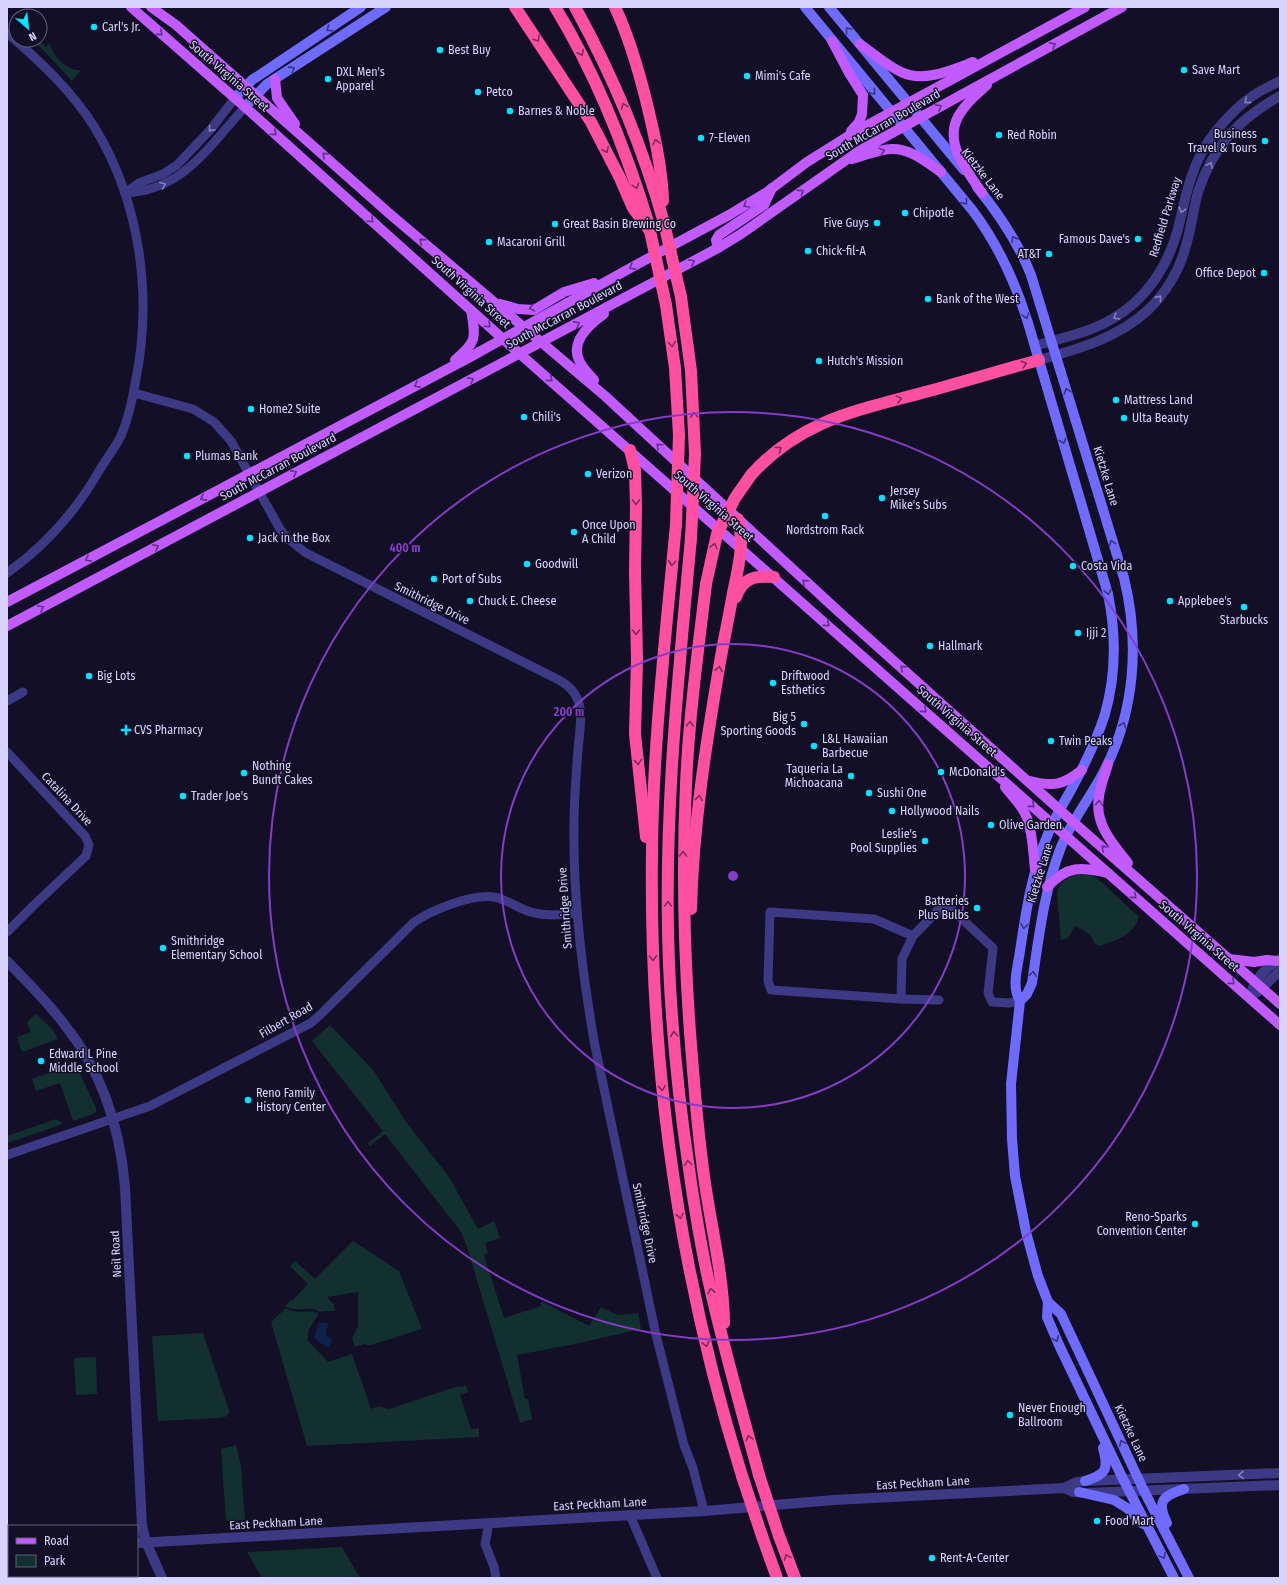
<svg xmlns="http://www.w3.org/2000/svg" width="1287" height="1585" font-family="'Fira Sans Condensed',sans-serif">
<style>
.green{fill:#12302f}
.water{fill:#0c2248}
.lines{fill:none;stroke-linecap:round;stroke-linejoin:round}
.minor{stroke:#3d3a85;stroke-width:9}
.tertiary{stroke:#3d3a85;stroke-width:10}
.secondary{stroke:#6f6bff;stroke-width:10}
.primary{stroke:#c25bff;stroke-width:10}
.motorway{stroke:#ff4fa3;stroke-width:12}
.motorway-bridge{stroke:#ff4fa3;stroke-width:12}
.oneway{stroke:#38347d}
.oneway2{stroke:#623188}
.oneway3{stroke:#7d2c5e}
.oneway4{stroke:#837fbc}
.ring{fill:none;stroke:#843dc5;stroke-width:2}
.poi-dot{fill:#00e5ff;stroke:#130f26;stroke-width:1.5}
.labels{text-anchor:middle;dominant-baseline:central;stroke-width:3;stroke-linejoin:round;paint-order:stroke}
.poi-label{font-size:12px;fill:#d9d4ff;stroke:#130f26;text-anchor:start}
.street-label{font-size:12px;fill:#d9d4ff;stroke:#130f26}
.centre{fill:#843dc5;stroke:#130f26;stroke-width:2}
.ring-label{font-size:12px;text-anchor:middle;font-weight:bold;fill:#843dc5;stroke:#130f26;stroke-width:3;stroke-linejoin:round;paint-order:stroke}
</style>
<rect width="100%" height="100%" fill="#130f26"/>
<g class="green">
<path d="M31,40H38L46,47L50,43C52,56 67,71 81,70L72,81L43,50Z"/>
<path d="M1082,874L1091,875L1097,878L1139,917C1132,936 1117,940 1099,946L1094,943C1092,933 1083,930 1075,926L1068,938L1061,940L1057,893C1059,881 1071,875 1082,874Z"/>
<path d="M36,1014L53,1030L58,1039L22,1052L17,1037L31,1032L27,1022Z"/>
<path d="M330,1025L374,1071L406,1122L449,1177L478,1229L494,1221L500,1238L485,1243L488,1253L484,1255L504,1318L541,1306V1301L589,1326L601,1307L617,1315L638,1313L641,1329L575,1344L517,1355L525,1399H528L532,1419L520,1423L467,1247L461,1232L385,1134L370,1146L368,1143L383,1131L312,1041Z"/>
<path d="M75,1063L96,1108V1112L93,1114L73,1121L60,1083L36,1091L32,1079Z"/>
<path d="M56,1119L61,1122L63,1124L7,1143V1136Z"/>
<path d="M353,1241L399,1271L422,1329L371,1345L364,1344L355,1347L352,1338L358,1327V1292L327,1297L334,1305L335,1311H324L320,1312C309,1305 296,1313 285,1306L290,1300L292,1301L308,1284L290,1266L295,1261L315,1279Z"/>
<path d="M286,1308C295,1315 308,1309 319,1313L308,1331V1341L328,1362L352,1354L371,1409L379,1406L389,1409L459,1386L460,1387L466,1385L468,1392L460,1395L471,1429L479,1428V1437L307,1446L271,1322Z"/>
<path d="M203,1333L230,1413L227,1414L228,1416L219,1418L158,1421L152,1336Z"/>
<path d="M96,1357L97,1394L76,1395L74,1358Z"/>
<path d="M236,1445L241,1466L245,1520L226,1521L221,1449Z"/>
<path d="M342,1547L360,1578H262L247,1552Z"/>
</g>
<path class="water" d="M319,1322L328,1323L326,1335L333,1340L328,1348L314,1338Z"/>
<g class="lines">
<g class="minor">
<path d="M7,33C40,61 72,91 95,128C141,204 153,298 135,384C132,402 128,419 121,436C115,448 106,459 99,471C76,511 45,546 7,573"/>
<path d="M125,193C183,191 209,146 245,107"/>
<path d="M125,193L139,183L163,174L177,165L211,129L235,98"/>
<path d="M134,393L193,409L214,422L231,441L280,529L287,538L306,553L559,680C570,686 578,695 580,708C582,721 579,737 578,750C576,775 574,801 574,826C573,900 582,973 595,1046L656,1335L684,1445L693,1468L704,1511"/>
<path d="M7,701L23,692"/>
<path d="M7,752L85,836L89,845L86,856L34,905L7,932"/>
<path d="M901,999L771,990L768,981L770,912L874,919L913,936"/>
<path d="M939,1000L901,999L902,959L913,936L945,903L993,948L988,993L992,1002L1009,1003L1020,1001"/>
<path d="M7,1155L150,1106L311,1023L322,1013L413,923C431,910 471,894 494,897C505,899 515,906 525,910C542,917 559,915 577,913"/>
<path d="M630,1515L657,1578"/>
<path d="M489,1523L485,1544L494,1567L496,1578"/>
</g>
<g class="tertiary">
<path d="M1035,346C1061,338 1089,333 1112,319C1146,300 1168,266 1178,229C1184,203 1189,177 1201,154C1211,134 1233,110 1251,97C1259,91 1270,86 1280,81"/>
<path d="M1039,360C1078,349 1118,338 1148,310C1165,294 1179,271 1185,249C1191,230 1193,211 1198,192C1213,146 1239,119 1280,96"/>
<path d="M7,961C26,981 47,1001 64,1024C102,1071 120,1128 125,1187L142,1526L146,1542L162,1578"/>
<path d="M1256,993L1280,971"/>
<path d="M1250,998C1253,980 1265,968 1280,959"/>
<path d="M1064,1488L1077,1482L1085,1481L1280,1473"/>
<path d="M137,1543L704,1511L834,1500L1064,1488L1073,1492L1086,1493L1280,1485"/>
<path d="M7,1550H9"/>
</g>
<g class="secondary">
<path d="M805,7L973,211C999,246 1015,281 1028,323L1108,594C1116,633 1116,675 1105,714C1097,740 1085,764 1072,788C1064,803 1054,818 1048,834C1032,871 1026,911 1020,951C1018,967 1011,987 1020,1001"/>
<path d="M829,7L964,170"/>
<path d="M235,98L252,80L361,7"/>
<path d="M245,107L267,84L386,7"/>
<path d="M977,187C999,214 1018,242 1031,275L1124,578C1140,643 1135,713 1103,773C1090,798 1072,820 1061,847C1044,891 1039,936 1032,983L1027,994L1020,1001L1011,1084L1012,1139L1015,1176L1026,1232L1038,1276L1048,1302L1061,1314L1144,1491L1189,1578"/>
<path d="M1048,1302L1047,1317L1059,1345L1123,1479L1174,1578"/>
<path d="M1085,1481C1106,1474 1109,1470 1103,1448"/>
<path d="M1079,1492L1114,1500L1127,1508L1143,1524"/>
<path d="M1167,1523C1156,1501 1163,1496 1184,1489"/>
</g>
<g class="primary">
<path d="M131,7L245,107L503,339L1280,1025"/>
<path d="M151,7L176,25L391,215L605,396L838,611L1081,829L1280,1004"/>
<path d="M832,41L849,73L863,95L862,114L859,122L851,131"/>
<path d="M860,44C873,53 886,65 901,72C923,83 952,70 973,62"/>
<path d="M275,79L277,98L295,124"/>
<path d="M852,159C862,156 882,149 891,149C910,148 926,162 941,172"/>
<path d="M982,193C966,169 941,140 961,112C968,101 978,93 987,85"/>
<path d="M718,248L716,240L719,235L764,205L772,188"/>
<path d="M500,304L518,309L534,310L564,292L594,283"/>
<path d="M455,360C477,342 476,338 471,310"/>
<path d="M594,380C589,374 582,368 579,360C570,341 590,324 604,314"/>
<path d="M7,602L472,356L634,266L729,215L767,192L807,162L855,132L1085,7"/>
<path d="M7,626L718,248L741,234L859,151L1122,7"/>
<path d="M1108,764C1105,775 1100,786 1099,797C1094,824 1113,844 1128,863"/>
<path d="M1030,781C1054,787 1063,785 1082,770"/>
<path d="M1005,787C1012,796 1023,806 1027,818C1033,834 1033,852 1035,869"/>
<path d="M1047,887C1068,865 1080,867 1108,873"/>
<path d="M1229,959L1254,962L1267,960L1277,961"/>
</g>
<g class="motorway">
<path d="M515,7L591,122L620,178L633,208L650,231"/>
<path d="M555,7C596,74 625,147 648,222"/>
<path d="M575,7C613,76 643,147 664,223"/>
<path d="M615,7C629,37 638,68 646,100C654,133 662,167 663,201"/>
<path d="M681,297L691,371L695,454"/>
<path d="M666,305L675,368L679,435"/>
<path d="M630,450L635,470L636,506L635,572L637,659L635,734L646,837"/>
<path d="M751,475C801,419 860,410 929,391C966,381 1002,370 1039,360"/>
<path d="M676,524C666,633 653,742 652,852C649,1063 679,1274 742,1476"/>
<path d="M691,538C678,680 663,822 669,965C672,1034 679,1102 689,1169C695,1211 702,1254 712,1296C726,1356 743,1416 759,1475"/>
<path d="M706,584C698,651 689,717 686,784C682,872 684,958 691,1045C694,1084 697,1122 702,1161C708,1215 723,1268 724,1323"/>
<path d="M736,597C743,577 755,576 774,577"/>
<path d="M691,909C693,826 706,744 720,662C724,639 729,616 733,593C738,568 745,544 738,519"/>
<path d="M762,1536L777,1578"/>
<path d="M779,1536L795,1578"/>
</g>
<g class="motorway-bridge">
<path d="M664,223L681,297"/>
<path d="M650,231L666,305"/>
<path d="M676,524L679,435"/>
<path d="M691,538L695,454"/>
<path d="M706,584L717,534L735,498L751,475"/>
<path d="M759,1475L779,1536"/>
<path d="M742,1476L762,1536"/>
</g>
</g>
<defs><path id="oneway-chevron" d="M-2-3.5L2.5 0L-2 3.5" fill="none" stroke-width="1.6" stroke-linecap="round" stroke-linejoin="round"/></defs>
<g class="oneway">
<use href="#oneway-chevron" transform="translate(329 29) rotate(146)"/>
<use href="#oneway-chevron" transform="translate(848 30) rotate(-130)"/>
<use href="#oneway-chevron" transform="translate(292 69) rotate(-33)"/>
<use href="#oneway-chevron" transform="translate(873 92) rotate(50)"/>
<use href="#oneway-chevron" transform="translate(965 202) rotate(51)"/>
<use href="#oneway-chevron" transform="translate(1014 239) rotate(-121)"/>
<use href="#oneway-chevron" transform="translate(1026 316) rotate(72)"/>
<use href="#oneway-chevron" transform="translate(1067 391) rotate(-107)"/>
<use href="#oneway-chevron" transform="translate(1063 441) rotate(73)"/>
<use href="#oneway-chevron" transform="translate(1112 543) rotate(-107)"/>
<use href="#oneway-chevron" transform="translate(1108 592) rotate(77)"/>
<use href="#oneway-chevron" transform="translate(1123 725) rotate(-71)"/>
<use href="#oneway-chevron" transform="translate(1024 926) rotate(99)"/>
<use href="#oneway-chevron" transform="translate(1033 974) rotate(-82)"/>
<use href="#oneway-chevron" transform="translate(1056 1339) rotate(66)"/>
<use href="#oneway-chevron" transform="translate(1122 1443) rotate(-115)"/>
<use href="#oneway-chevron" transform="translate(1163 1556) rotate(62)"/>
</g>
<g class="oneway2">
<use href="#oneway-chevron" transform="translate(160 33) rotate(41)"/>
<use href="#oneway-chevron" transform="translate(1053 45) rotate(-29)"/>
<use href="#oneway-chevron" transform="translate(939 107) rotate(-29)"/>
<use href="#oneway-chevron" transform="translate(274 133) rotate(42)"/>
<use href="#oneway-chevron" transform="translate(882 151) rotate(-16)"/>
<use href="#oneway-chevron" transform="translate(325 155) rotate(-138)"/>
<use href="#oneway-chevron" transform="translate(801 192) rotate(-36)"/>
<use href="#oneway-chevron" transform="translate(746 205) rotate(149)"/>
<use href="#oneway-chevron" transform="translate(371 220) rotate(42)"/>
<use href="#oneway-chevron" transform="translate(422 241) rotate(-140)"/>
<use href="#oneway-chevron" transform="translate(692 262) rotate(-28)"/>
<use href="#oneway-chevron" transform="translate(632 267) rotate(151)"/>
<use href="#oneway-chevron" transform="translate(532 308) rotate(167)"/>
<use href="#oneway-chevron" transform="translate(577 324) rotate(-28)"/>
<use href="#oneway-chevron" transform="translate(488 325) rotate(42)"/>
<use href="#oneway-chevron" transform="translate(550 379) rotate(41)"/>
<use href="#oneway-chevron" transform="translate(471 380) rotate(-28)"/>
<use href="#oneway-chevron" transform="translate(417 385) rotate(152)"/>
<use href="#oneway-chevron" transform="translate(659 446) rotate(-138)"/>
<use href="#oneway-chevron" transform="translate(294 473) rotate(-28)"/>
<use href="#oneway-chevron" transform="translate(203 498) rotate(152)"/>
<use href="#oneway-chevron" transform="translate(156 547) rotate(-28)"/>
<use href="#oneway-chevron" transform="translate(88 559) rotate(152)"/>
<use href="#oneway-chevron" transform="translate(805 582) rotate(-138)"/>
<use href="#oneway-chevron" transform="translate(41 608) rotate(-28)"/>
<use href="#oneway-chevron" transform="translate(827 624) rotate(41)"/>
<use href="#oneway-chevron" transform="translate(903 668) rotate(-138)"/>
<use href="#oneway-chevron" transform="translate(924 710) rotate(41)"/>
<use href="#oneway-chevron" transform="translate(1099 803) rotate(-88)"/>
<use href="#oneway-chevron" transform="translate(1032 805) rotate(41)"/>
<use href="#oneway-chevron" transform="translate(1104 848) rotate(-139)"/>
<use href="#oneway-chevron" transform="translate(1134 896) rotate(41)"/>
<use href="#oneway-chevron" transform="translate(1232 982) rotate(41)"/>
</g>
<g class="oneway3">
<use href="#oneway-chevron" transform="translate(537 39) rotate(57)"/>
<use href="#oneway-chevron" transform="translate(581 53) rotate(63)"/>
<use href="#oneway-chevron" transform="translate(624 106) rotate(-112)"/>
<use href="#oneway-chevron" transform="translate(656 142) rotate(-103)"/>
<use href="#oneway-chevron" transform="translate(606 150) rotate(64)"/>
<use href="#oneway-chevron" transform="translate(636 186) rotate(72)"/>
<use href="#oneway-chevron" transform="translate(672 344) rotate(82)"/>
<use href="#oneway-chevron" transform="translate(1024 364) rotate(-17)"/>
<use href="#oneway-chevron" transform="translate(899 399) rotate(-15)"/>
<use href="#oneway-chevron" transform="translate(694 415) rotate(-93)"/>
<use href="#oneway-chevron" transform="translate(779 449) rotate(-37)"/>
<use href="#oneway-chevron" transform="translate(636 502) rotate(89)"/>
<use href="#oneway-chevron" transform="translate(714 546) rotate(-76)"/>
<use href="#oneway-chevron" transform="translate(672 563) rotate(95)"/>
<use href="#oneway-chevron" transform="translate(636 632) rotate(89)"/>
<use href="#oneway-chevron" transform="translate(719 669) rotate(-81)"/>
<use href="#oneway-chevron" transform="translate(690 724) rotate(-86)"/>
<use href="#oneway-chevron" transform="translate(638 762) rotate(84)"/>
<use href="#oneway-chevron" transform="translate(699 798) rotate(-84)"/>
<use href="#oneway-chevron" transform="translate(683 854) rotate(-89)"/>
<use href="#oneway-chevron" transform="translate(668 904) rotate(-91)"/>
<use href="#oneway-chevron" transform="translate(653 958) rotate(87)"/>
<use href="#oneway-chevron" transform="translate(674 1034) rotate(-95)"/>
<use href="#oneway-chevron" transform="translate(662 1088) rotate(84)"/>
<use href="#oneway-chevron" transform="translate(688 1163) rotate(-98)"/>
<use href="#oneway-chevron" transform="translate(680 1216) rotate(80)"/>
<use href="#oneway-chevron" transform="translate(711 1291) rotate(-102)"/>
<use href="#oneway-chevron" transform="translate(706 1344) rotate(76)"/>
<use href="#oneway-chevron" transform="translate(749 1438) rotate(-105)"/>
<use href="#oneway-chevron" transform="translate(787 1557) rotate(-110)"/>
</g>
<g class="oneway4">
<use href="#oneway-chevron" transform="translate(1247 101) rotate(139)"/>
<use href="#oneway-chevron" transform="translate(211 129) rotate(131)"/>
<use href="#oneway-chevron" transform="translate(1210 165) rotate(-65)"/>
<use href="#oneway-chevron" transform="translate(163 185) rotate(-23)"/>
<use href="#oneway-chevron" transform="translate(1182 210) rotate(105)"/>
<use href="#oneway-chevron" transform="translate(1159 298) rotate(-51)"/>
<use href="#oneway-chevron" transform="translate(1116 317) rotate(148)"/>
<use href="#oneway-chevron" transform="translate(1241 1475) rotate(178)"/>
</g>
<g class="ring">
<circle cx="733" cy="876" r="232"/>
<circle cx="733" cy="876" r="464"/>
</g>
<g class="poi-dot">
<circle cx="94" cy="27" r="4"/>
<circle cx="440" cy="50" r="4"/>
<circle cx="1184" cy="70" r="4"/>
<circle cx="747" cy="76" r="4"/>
<circle cx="328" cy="79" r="4"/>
<circle cx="478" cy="92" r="4"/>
<circle cx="510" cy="111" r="4"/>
<circle cx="999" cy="135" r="4"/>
<circle cx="701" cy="138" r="4"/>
<circle cx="1265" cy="141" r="4"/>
<circle cx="905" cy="213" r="4"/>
<circle cx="877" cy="223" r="4"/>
<circle cx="555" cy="224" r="4"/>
<circle cx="1138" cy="239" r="4"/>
<circle cx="489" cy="242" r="4"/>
<circle cx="808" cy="251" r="4"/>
<circle cx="1049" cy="254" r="4"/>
<circle cx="1264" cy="273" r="4"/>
<circle cx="928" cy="299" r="4"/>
<circle cx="819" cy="361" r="4"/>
<circle cx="1116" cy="400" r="4"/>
<circle cx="251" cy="409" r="4"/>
<circle cx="524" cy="417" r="4"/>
<circle cx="1124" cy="418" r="4"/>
<circle cx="187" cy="456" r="4"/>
<circle cx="588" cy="474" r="4"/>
<circle cx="882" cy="498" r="4"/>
<circle cx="825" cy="516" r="4"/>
<circle cx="574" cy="532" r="4"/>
<circle cx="250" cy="538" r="4"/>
<circle cx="527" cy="564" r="4"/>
<circle cx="1073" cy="566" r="4"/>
<circle cx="434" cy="579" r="4"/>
<circle cx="470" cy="601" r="4"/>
<circle cx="1170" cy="601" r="4"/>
<circle cx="1244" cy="607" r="4"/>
<circle cx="1078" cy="633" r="4"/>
<circle cx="930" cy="646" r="4"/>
<circle cx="89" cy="676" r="4"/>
<circle cx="773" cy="683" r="4"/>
<circle cx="804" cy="724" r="4"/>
<path d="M124 724h4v4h4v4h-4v4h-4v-4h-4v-4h4z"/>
<circle cx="1051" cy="741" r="4"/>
<circle cx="814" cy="746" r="4"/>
<circle cx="941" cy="772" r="4"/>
<circle cx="244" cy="773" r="4"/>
<circle cx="851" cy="776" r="4"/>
<circle cx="869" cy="793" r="4"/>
<circle cx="183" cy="796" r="4"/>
<circle cx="892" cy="811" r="4"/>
<circle cx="991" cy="825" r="4"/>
<circle cx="925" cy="841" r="4"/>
<circle cx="977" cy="908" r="4"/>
<circle cx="163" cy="948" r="4"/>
<circle cx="41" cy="1061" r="4"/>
<circle cx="248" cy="1100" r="4"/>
<circle cx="1195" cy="1224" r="4"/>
<circle cx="1010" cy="1415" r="4"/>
<circle cx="1097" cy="1521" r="4"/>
<circle cx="932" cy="1558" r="4"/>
</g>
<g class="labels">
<g class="poi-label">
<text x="102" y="27">Carl's Jr.</text>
<text x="448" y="50">Best Buy</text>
<text x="1192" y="70">Save Mart</text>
<text x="336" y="72">DXL Men's<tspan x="336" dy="14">Apparel</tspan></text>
<text x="755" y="76">Mimi's Cafe</text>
<text x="486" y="92">Petco</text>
<text x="518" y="111">Barnes &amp; Noble</text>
<text x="1257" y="134" text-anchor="end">Business<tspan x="1257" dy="14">Travel &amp; Tours</tspan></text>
<text x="1007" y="135">Red Robin</text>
<text x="709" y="138">7-Eleven</text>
<text x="913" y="213">Chipotle</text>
<text x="869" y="223" text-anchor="end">Five Guys</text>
<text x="563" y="224">Great Basin Brewing Co</text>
<text x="1130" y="239" text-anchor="end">Famous Dave's</text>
<text x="497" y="242">Macaroni Grill</text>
<text x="816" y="251">Chick-fil-A</text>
<text x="1041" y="254" text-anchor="end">AT&amp;T</text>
<text x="1256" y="273" text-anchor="end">Office Depot</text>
<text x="936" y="299">Bank of the West</text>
<text x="827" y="361">Hutch's Mission</text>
<text x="1124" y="400">Mattress Land</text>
<text x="259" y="409">Home2 Suite</text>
<text x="532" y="417">Chili's</text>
<text x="1132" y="418">Ulta Beauty</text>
<text x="195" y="456">Plumas Bank</text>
<text x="596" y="474">Verizon</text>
<text x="890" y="491">Jersey<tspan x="890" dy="14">Mike's Subs</tspan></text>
<text x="582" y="525">Once Upon<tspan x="582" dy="14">A Child</tspan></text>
<text x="825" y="530" text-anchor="middle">Nordstrom Rack</text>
<text x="258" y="538">Jack in the Box</text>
<text x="535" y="564">Goodwill</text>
<text x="1081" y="566">Costa Vida</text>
<text x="442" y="579">Port of Subs</text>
<text x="478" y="601">Chuck E. Cheese</text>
<text x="1178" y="601">Applebee's</text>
<text x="1244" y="620" text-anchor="middle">Starbucks</text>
<text x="1086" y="633">Ijji 2</text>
<text x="938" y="646">Hallmark</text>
<text x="97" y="676">Big Lots</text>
<text x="781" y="676">Driftwood<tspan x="781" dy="14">Esthetics</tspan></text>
<text x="796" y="717" text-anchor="end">Big 5<tspan x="796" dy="14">Sporting Goods</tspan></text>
<text x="134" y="730">CVS Pharmacy</text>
<text x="822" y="739">L&amp;L Hawaiian<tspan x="822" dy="14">Barbecue</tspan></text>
<text x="1059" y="741">Twin Peaks</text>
<text x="252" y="766">Nothing<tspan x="252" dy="14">Bundt Cakes</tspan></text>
<text x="843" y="769" text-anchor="end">Taqueria La<tspan x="843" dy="14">Michoacana</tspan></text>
<text x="949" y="772">McDonald's</text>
<text x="877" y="793">Sushi One</text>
<text x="191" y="796">Trader Joe's</text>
<text x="900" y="811">Hollywood Nails</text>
<text x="999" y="825">Olive Garden</text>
<text x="917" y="834" text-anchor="end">Leslie's<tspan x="917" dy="14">Pool Supplies</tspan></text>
<text x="969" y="901" text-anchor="end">Batteries<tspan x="969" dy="14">Plus Bulbs</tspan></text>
<text x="171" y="941">Smithridge<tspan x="171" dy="14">Elementary School</tspan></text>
<text x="49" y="1054">Edward L Pine<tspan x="49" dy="14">Middle School</tspan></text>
<text x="256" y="1093">Reno Family<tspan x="256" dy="14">History Center</tspan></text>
<text x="1187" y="1217" text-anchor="end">Reno-Sparks<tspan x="1187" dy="14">Convention Center</tspan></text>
<text x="1018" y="1408">Never Enough<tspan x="1018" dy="14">Ballroom</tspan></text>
<text x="1105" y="1521">Food Mart</text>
<text x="940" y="1558">Rent-A-Center</text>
</g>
<g class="street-label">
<text transform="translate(229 76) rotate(41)">South Virginia Street</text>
<text transform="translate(883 125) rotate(-30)">South McCarran Boulevard</text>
<text transform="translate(983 174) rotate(52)">Kietzke Lane</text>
<text transform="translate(1165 217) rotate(-73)">Redfield Parkway</text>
<text transform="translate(471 292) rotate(42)">South Virginia Street</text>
<text transform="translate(564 315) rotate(-28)">South McCarran Boulevard</text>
<text transform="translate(278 467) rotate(-28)">South McCarran Boulevard</text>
<text transform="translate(1106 476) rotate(73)">Kietzke Lane</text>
<text transform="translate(714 506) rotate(41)">South Virginia Street</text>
<text transform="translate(432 603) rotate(26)">Smithridge Drive</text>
<text transform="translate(957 721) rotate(41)">South Virginia Street</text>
<text transform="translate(67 799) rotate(47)">Catalina Drive</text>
<text transform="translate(1040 873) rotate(-73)">Kietzke Lane</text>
<text transform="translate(565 908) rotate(-94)">Smithridge Drive</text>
<text transform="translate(1199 936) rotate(41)">South Virginia Street</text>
<text transform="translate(286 1020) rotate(-30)">Filbert Road</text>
<text transform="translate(645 1223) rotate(78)">Smithridge Drive</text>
<text transform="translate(116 1254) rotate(-93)">Neil Road</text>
<text transform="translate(1131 1433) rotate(65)">Kietzke Lane</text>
<text transform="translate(923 1483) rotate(-3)">East Peckham Lane</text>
<text transform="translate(600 1504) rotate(-3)">East Peckham Lane</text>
<text transform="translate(276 1523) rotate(-3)">East Peckham Lane</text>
</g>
</g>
<circle cx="733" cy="876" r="6" class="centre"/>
<g class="ring-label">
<text x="405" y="552">400 m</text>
<text x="569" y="716">200 m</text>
</g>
<rect width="1287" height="1585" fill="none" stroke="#d9d4ff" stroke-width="16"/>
<rect x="8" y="1525" width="130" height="52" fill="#130f26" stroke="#625e7d"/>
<rect x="16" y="1538" width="20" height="6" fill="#c25bff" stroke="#625e7d"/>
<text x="44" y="1545" font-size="12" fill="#d9d4ff">Road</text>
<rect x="16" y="1555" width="20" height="12" fill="#12302f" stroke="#625e7d"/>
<text x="44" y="1565" font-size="12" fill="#d9d4ff">Park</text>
<g transform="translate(28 28) rotate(152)"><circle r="19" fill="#130f26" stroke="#625e7d"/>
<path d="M0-3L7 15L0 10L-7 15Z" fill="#00e5ff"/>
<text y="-6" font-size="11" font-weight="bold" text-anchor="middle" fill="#d9d4ff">N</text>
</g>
</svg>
